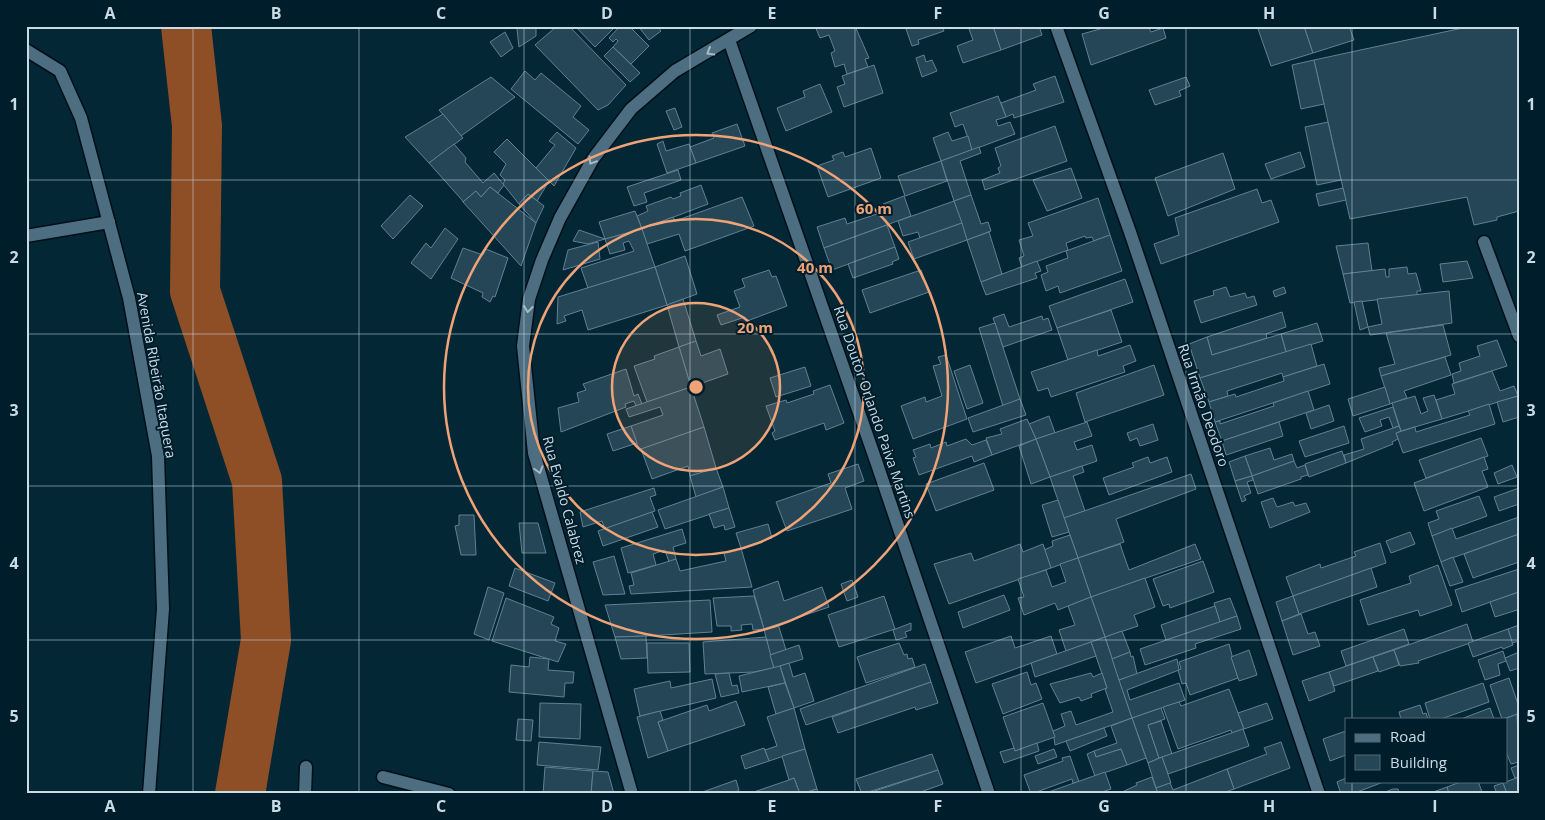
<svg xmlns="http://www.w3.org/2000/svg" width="1545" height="820" font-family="'Open Sans',sans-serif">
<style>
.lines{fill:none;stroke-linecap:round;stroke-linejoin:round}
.river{stroke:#8f4f26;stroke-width:50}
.building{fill:#254657;stroke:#5f8194}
.service-casing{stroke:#000f1a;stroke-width:15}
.minor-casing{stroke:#000f1a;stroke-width:15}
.service{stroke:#4c6e80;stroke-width:12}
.minor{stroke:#4c6e80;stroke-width:12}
.oneway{stroke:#a4bac7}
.grid{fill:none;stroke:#c9dbe5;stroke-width:1;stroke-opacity:0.55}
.ring{fill:none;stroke:#efa377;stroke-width:2.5}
.labels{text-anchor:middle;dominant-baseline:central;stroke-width:4;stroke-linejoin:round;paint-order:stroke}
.street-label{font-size:14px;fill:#c9dbe5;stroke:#001d2c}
.centre{fill:#efa377;stroke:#001d2c;stroke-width:2.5}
.ring-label{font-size:15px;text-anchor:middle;font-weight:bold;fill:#efa377;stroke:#001d2c;stroke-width:4;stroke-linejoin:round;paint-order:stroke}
.neatline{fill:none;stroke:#c9dbe5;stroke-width:2}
.grid-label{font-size:16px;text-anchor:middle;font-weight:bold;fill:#c9dbe5}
</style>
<rect width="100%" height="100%" fill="#042736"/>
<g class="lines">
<path class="river" d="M186,26L197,126L195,291L257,481L266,640L240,794"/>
</g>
<g class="building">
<path d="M519,26H536V36L519,47L517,29Z"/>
<path d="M557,26H569L626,85L608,105L598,110L535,45Z"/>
<path d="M575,26H616L595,47Z"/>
<path d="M620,26H629L649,46L631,64L613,47L618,41L616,39L613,42L609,38Z"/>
<path d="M638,26H657L661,31L649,40Z"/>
<path d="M815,26H855L869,58L865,59L868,67L847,74L844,64L835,67L831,53L835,51L829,35L820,38Z"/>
<path d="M905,26H942L944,31L918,40L919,44L912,46Z"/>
<path d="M968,26H993L1001,50L963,63L957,46L973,40Z"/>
<path d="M993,26H1039L1042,35L1001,50Z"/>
<path d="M1099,26H1148L1151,32L1163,28L1166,38L1091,65L1082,34L1100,29Z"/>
<path d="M1257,26H1304L1313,53L1271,66Z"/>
<path d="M1304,26H1349L1354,40L1313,53Z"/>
<path d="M1472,26H1519V211L1497,217V220L1474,225L1467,197L1350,219L1314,60Z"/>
<path d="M505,32L513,48L501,57L490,42Z"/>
<path d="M613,47L640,73L630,82L604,56Z"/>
<path d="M924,55L926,62L932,60L937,71L922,77L916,58Z"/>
<path d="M1314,60L1324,104L1301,109L1292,65Z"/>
<path d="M874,65L883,93L844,107L837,87L845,84L842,76Z"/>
<path d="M525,71L535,80L541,73L581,106L573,117L589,130L578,144L511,89Z"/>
<path d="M1055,76L1064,102L1014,118L1013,114L1006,117L1001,103L1036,90L1033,84Z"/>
<path d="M491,77L515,97L461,136L439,110Z"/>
<path d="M1186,77L1190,86L1179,91L1181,96L1155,105L1149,90Z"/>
<path d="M820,84L832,112L786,131L777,108L805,97L803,91Z"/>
<path d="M998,96L1006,117L996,120L998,126L1010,122L1015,134L972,150L963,124L955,127L950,113Z"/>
<path d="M675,108L682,127L674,130L666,111Z"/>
<path d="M443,114L463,138L429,163L405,137Z"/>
<path d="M1328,122L1341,180L1317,185L1305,127Z"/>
<path d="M737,124L745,146L696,163L690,147L714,138L712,133Z"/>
<path d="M1055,126L1067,161L985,190L982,180L1000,173L998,168L1001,166L995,148Z"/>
<path d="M557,132L576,148L554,186L536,168L555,145L549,141Z"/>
<path d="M948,132L952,141L968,136L972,150L941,161L933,138Z"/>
<path d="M507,139L549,181L537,201L528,194L519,204L503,184L505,180L500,175L506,164L494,152Z"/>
<path d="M663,141L666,151L689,144L696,163L667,173L657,144Z"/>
<path d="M454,144L466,158L465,162L483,183L494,173L504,185L498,193L490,187L481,197L476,191L463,202L462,200L429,163Z"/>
<path d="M979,147L981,153L960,161L971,195L954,201L941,161Z"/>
<path d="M871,148L881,178L828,197L817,166L834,160L832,156L843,152L845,157Z"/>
<path d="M1300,152L1305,167L1271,179L1265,164Z"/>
<path d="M1223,153L1235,189L1168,216L1155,178Z"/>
<path d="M941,161L947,181L905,196L898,176Z"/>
<path d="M1071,168L1082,198L1047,211L1033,180Z"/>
<path d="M678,170L681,180L644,193L647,202L634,206L627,187Z"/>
<path d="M701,185L708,204L642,229L637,216L648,211L646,206L671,197L673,199L681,196L680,193Z"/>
<path d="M490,187L536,223L521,266L463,202L476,191L481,197Z"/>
<path d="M1343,188L1346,200L1319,206L1316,194Z"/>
<path d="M1257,189L1262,203L1271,200L1279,222L1161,264L1154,244L1179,235L1175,218Z"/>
<path d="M528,194L544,206L536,223L519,204Z"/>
<path d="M410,195L423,206L393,239L381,226Z"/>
<path d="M971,195L981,224L988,222L991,231L967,240L954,201Z"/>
<path d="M904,196L911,216L824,248L817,227L845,218L847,224L886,211L883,204Z"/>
<path d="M742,197L754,226L685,251L679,234L647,244L642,229L673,217L675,221Z"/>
<path d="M1098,198L1110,235L1094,241L1092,237L1086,238L1085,236L1066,243L1068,250L1022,267L1019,258L1024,256L1019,240L1033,236L1028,223Z"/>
<path d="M954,201L962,223L920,238L918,232L903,236L898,221Z"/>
<path d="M635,211L642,229L605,239L599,222Z"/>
<path d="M962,223L967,240L914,259L908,242Z"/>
<path d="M887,225L895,247L832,270L824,248Z"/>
<path d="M445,228L458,239L431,279L411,263L426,243L431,248Z"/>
<path d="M642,229L655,267L588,288L581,268L634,251L629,241L623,243L625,250L610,254L605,239Z"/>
<path d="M579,230L605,239L588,244L573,241Z"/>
<path d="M989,232L1002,274L981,282L967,240Z"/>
<path d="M1110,235L1122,271L1060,293L1058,286L1046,291L1041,275L1048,272L1046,266L1068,258L1066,251Z"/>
<path d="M598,242L600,259L563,270L568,250Z"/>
<path d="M1368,243L1372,271L1343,274L1336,246Z"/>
<path d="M895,247L899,259L892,262L893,264L853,278L848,264Z"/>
<path d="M463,248L483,255L486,249L508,258L495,297L493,296L490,302L482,297L483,293L451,278Z"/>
<path d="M685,256L697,294L667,305L655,267Z"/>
<path d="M1037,261L1041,271L1035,273L1037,278L986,295L981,282Z"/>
<path d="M1467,261L1473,278L1443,282L1440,264Z"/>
<path d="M655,267L667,305L588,330L582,310L564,316L566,321L557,324L558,297Z"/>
<path d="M1407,267L1408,274L1416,273L1421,291H1417V295L1350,303L1343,274L1385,269L1386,277H1389V269Z"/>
<path d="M769,270L772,277L776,276L787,306L747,321L745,317L721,325L717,315L740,307L734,291L745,287L742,279Z"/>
<path d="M921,270L929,292L870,313L862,290Z"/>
<path d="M1125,279L1133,302L1057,328L1049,306Z"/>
<path d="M1226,287L1230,297L1245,293L1247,298L1254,296L1257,305L1201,323L1194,301L1214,295L1213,291Z"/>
<path d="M1284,287L1286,293L1275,297L1273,291Z"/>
<path d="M1449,291L1452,323L1370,335L1368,327L1382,324L1377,299Z"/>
<path d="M683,299L696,341L679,347L667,305Z"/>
<path d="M1362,301L1368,327L1360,330L1354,302Z"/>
<path d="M1111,310L1122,342L1068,360L1057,328Z"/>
<path d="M1282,312L1286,327L1266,334L1267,338L1212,355L1207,337Z"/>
<path d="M1004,314L1009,327L1042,316L1043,320L1048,318L1052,330L1003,347L993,318Z"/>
<path d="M995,323L1020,399L1003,406L979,328Z"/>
<path d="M1317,323L1323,341L1286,352L1281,334Z"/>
<path d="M1443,325L1451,355L1381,376L1379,368L1395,364L1386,333Z"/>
<path d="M1281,334L1286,352L1200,378L1189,344L1207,337L1212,355Z"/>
<path d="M1497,340L1507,366L1454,383L1452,374L1461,371L1459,363L1480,356L1477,346Z"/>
<path d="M696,341L701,356L720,349L728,374L691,387L679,347Z"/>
<path d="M1311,344L1317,366L1283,377L1282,373L1227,391L1228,396L1209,402L1200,378Z"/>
<path d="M1130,345L1136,361L1123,366L1125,372L1051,397L1048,388L1038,391L1031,372L1097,350L1098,356Z"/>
<path d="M679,347L691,387L647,402L634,366L655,359L654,356Z"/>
<path d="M946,355L967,419L913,439L901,406L925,397L926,402L942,396L933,366L941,364L938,357Z"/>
<path d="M1445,357L1451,375L1404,391L1407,398L1390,404L1381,376Z"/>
<path d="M1324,364L1330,384L1215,422L1209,402L1235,394L1236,397L1284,381L1283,377Z"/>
<path d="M970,365L983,403L967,409L954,371Z"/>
<path d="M1154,365L1164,395L1085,422L1076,393Z"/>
<path d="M805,367L811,386L776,397L770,378Z"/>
<path d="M626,369L634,396L638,394L642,404L636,406L634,401L625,404L626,407L561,432L558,408L579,402L577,393L586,390L583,384Z"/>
<path d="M1492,371L1500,391L1514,386L1518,396L1442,419L1436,400L1455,394L1452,384Z"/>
<path d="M830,385L844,423L826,430L824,423L775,440L772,433L775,431L766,406L786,400L787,403L814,394L813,391Z"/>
<path d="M691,387L704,427L639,450L631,426L663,415L660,407L629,417L626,409Z"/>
<path d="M1385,387L1390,404L1353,416L1348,399Z"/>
<path d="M1308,391L1314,410L1222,441L1215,422L1220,421V424L1274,406L1273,403Z"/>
<path d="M1434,395L1442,419L1401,431L1392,403L1415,396L1421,414L1428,411L1423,398Z"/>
<path d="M1518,396L1519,417L1503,422L1497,402Z"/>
<path d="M1020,399L1026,415L973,432L968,418Z"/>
<path d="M1489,404L1495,424L1403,453L1396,433L1415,427L1416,432L1470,415L1468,411Z"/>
<path d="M1329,405L1334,421L1311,429L1306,413Z"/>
<path d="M1393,407L1399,426L1393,428L1389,417L1380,420L1382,426L1365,432L1359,418Z"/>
<path d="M1049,416L1055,433L1036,439L1029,424Z"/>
<path d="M1027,419L1036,439L992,455L986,438L1002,434L1000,429Z"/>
<path d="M1087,422L1092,436L1074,442L1077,450L1092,445L1097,461L1050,477L1036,439Z"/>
<path d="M1279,422L1283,436L1226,455L1222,441Z"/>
<path d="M1153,424L1158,440L1140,446L1137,438L1130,441L1127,433Z"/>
<path d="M631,426L637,443L613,451L607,434Z"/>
<path d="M1344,426L1349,443L1305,457L1299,441Z"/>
<path d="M1399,426L1401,431L1396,433L1398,439L1392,442L1393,444L1346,463L1344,455L1364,449L1361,439Z"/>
<path d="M704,427L716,468L690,476L688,466L652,479L641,449Z"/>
<path d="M1481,438L1488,456L1426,478L1419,460Z"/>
<path d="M966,439L972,445L986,440L992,455L974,462L972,456L919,475L913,458L916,457L913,450L930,444L931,448L946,442L947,446Z"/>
<path d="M1036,439L1050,477L1031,484L1019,446Z"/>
<path d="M1270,448L1274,460L1292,454L1294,461L1252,476L1245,456Z"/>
<path d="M1342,451L1346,463L1309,477L1305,464Z"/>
<path d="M1245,456L1252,476L1235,481L1229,462Z"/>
<path d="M1148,457L1150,463L1167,457L1172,472L1109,495L1103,478L1134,467L1132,463Z"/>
<path d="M1484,457L1488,469L1482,471L1488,487L1424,511L1414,483Z"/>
<path d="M1294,461L1297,468L1305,465L1308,475L1301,477V479L1258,494L1252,476Z"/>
<path d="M984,463L994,490L936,511L926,484Z"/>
<path d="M858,464L864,481L845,488L852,509L787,531L776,502L831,483L828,474Z"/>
<path d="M1512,465L1517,477L1498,484L1494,473Z"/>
<path d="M1082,466L1084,472L1073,476L1085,511L1064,518L1050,477Z"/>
<path d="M716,468L723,487L696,497L690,476Z"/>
<path d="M1191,474L1196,489L1116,519L1124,542L1078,558L1064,518Z"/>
<path d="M1252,476L1253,480L1247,482L1251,493L1244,496L1246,500L1242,502L1235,481Z"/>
<path d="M723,487L729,508L665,529L658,510Z"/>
<path d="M654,488L656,495L650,497L655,511L605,529L602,521L583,527L580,512Z"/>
<path d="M1519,488V504L1499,511L1494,497Z"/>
<path d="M1479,496L1487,516L1432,536L1428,523L1439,519L1436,511Z"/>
<path d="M1273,498L1277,507L1293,502L1295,506L1306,503L1310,512L1270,528L1261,502Z"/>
<path d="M1058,500L1069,532L1052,537L1042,505Z"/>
<path d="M729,508L735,527L725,530L724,525L714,528L709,514Z"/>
<path d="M652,512L658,527L603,546L598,531Z"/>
<path d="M459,515H474L476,555H461L455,526L459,525Z"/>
<path d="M1519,517V534L1441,562L1432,536L1452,528L1456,539Z"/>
<path d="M519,523H538L546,553H522Z"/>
<path d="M768,524L772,538L741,548L736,533Z"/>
<path d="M682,529L686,543L673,547L676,559L669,562L665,550L653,554L656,565L628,573L621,548Z"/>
<path d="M1410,532L1415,544L1391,553L1386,541Z"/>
<path d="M1519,534V562L1473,578L1464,554Z"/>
<path d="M1070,535L1078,558L1051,568L1044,550L1053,546L1052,541Z"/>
<path d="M1380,543L1386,563L1293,596L1286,577L1320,564L1321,568L1356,556L1354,552Z"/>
<path d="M1020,544L1023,552L1043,544L1051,568L949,604L934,564L971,553L974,561Z"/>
<path d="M1120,544L1129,570L1195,544L1201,559L1091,597L1078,558Z"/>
<path d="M741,548L752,587L631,594L629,586L634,585L631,573L676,559L680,571L726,561L724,553Z"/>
<path d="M614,556L625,594L603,595L593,562Z"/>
<path d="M1453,557L1463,582L1450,586L1441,562Z"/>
<path d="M1078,558L1091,597L1058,610L1055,603L1024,615L1018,598L1024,597L1018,579L1046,570L1052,587L1066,582L1060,564Z"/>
<path d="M1203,561L1214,592L1170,608L1169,604L1163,606L1153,579Z"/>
<path d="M1438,565L1452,605L1420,616L1418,610L1368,625L1360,600L1411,583L1409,576Z"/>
<path d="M515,568L555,583L548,601L509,586Z"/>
<path d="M1371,568L1377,587L1299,614L1293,596Z"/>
<path d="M1519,569V592L1462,612L1455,590Z"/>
<path d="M1145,578L1155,607L1134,615L1138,626L1105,637L1091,597Z"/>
<path d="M852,580L858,597L847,601L841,584Z"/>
<path d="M778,581L784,601L822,587L829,607L764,629L753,590Z"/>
<path d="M488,587L504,593L489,640L474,634Z"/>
<path d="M1519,592V615L1517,610L1495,617L1490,602Z"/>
<path d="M1004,595L1010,610L963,628L958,612Z"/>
<path d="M754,596L764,629L753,630L752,624L741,625L742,630L731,631V626H717L713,598Z"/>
<path d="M884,596L895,629L839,647L828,615Z"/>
<path d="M1293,596L1299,614L1282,621L1276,602Z"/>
<path d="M1091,597L1105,637L1066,651L1059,630L1075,625L1068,606Z"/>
<path d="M506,598L554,617L551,624L559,628L555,641L566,644L558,662L492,641Z"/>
<path d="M1230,598L1237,616L1220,622L1214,603Z"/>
<path d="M710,600L712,632L646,636L615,637L605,605Z"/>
<path d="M1215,606L1220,622L1166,640L1161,625Z"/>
<path d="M1301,614L1308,634L1315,632L1320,646L1293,655L1282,621Z"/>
<path d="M1237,616L1241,629L1195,644L1196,648L1145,665L1140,649Z"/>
<path d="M911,623V630L905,632L907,637L896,640L893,630Z"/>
<path d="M778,624L786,650L770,655L764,629Z"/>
<path d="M1467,624L1473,642L1418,661L1419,663L1400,666L1394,650Z"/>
<path d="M1519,625V641L1512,643L1508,629Z"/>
<path d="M1404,629L1409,644L1346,666L1341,651Z"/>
<path d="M1508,629L1513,645L1503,649L1502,647L1473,657L1468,643Z"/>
<path d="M1122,631L1130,652L1112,659L1105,637Z"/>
<path d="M646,636L647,658L621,659L615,637Z"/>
<path d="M1011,636L1015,648L1051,636L1057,654L976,683L965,652Z"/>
<path d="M766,637L774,668L754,672L705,674L703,642Z"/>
<path d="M1105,637L1132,718L1055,745L1053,731L1065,726L1061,714L1071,711L1076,725L1113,712L1105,689L1107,688L1091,642Z"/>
<path d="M1091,642L1096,656L1035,677L1031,663Z"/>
<path d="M647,643H689L690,672L648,673Z"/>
<path d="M899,643L904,655L907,654L908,659L912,658L915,667L866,683L857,657Z"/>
<path d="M1229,644L1238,678L1190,695L1186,683L1182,684L1178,670L1181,669L1179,662Z"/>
<path d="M799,645L803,659L774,668L770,655Z"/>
<path d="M1249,650L1257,675L1239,681L1231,657Z"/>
<path d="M1394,650L1399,665L1379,672L1373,657Z"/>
<path d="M1503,651L1506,661L1498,664L1500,675L1485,680L1478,660Z"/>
<path d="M1130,652L1131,657L1133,656L1137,674L1119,680L1112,659Z"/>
<path d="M1519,652V668L1510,671L1505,658Z"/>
<path d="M530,657L549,659L548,670L574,672L573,683H565L564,697L509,692L511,665L529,667Z"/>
<path d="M1373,657L1378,671L1334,686L1329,672Z"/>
<path d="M1177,659L1179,670L1127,690L1130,700L1179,683L1185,700L1132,718L1119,680Z"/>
<path d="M789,663L793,677L805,673L814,701L794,708L780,666Z"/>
<path d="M925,664L931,682L806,725L800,709Z"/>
<path d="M780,666L785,683L742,692L739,676Z"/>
<path d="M1027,672L1031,685L1036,683L1042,699L1003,714L992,684Z"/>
<path d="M1329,672L1335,691L1309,701L1302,681Z"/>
<path d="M729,673L732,686L737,685L739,693L721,697L715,674Z"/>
<path d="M1091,673L1093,677L1102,673L1107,688L1091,694L1092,697L1081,701L1079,697L1060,703L1050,684Z"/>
<path d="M1509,678L1519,707V714L1502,719L1490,685Z"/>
<path d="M712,679L716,698L640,716L634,689L670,681L671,688Z"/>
<path d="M931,682L938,703L916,710L915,707L838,733L832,717Z"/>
<path d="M785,683L794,708L776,714L768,687Z"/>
<path d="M1483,683L1489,702L1441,719H1430L1425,703Z"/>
<path d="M1229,689L1244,729L1232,733L1231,730L1178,749L1163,707L1179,702L1181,706Z"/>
<path d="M736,701L745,725L668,751L658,722L707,705L709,711Z"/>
<path d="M540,703L581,704L580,739L539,737Z"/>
<path d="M1043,703L1055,737L1015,751L1003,717Z"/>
<path d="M1267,703L1273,719L1244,729L1238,713Z"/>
<path d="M1420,705L1423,714L1426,713L1428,719H1401L1399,712Z"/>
<path d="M794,708L805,749L769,761L765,750L777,746L767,717Z"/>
<path d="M1161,708L1165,719L1148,725L1159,758L1148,763L1132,718Z"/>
<path d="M1490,708L1494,719H1461Z"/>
<path d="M660,711L663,720L658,722L668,751L648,758L637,717Z"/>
<path d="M1517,714L1519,762L1511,764L1506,752L1505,719Z"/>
<path d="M1132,718L1146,758L1127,765L1121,749L1096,757L1094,751L1117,743L1111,726Z"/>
<path d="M518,719L533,720L531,741L516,740Z"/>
<path d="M1161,721L1172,754L1159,758L1148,725Z"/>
<path d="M1104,728L1107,736L1070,751L1066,741Z"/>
<path d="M1243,729L1249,746L1168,774L1162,757Z"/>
<path d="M1346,731V755L1330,761L1323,739Z"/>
<path d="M539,742L601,747L598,770L537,765Z"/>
<path d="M1281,742L1290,768L1234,789L1227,769L1267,754L1264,748Z"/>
<path d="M1037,743L1039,751L1004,763L1000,752L1014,748L1015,751Z"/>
<path d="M764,748L769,761L745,769L741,756Z"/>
<path d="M805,749L817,789L800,794L794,778L789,780L782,756Z"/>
<path d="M1054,749L1057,757L1038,764L1035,756Z"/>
<path d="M1121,749L1127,765L1095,776L1087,754L1094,751L1096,757Z"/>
<path d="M932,754L938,770L862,794L856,779Z"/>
<path d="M1070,756L1079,782L1073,783L1072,779L1031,794L1024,775L1063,761L1062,758Z"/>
<path d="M1162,757L1171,783L1156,788L1148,763Z"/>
<path d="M1519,765V777L1515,778L1511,768Z"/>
<path d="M545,767L593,771L591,794H543Z"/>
<path d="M1227,769L1234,789L1220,794H1158L1156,788L1170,783L1173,790Z"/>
<path d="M938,770L943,784L915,794H866Z"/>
<path d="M593,771L608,772L614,794H591Z"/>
<path d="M1105,772L1111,789L1096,794H1043Z"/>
<path d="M1152,777L1158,794H1118L1137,785L1136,783Z"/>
<path d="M1519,777V794H1507L1503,783Z"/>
<path d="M794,778L800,794H748L789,780Z"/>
<path d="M1346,778V781H1386L1352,794H1341L1337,782Z"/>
<path d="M736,780L739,790L732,794H697Z"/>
<path d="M1463,781H1478L1482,792L1449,794L1447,787Z"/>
<path d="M1503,783L1507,794H1497L1494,786Z"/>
<path d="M1447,787L1449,794H1428Z"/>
<path d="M817,789L819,794H804V793Z"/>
<path d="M1393,789H1398L1400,794H1380Z"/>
</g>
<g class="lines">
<defs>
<path id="service" d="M383,777L449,794"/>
<g id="minor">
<path d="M1056,26L1130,232L1319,794"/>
<path d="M729,40L877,464L989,794"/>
<path d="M26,50L60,71L81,118L129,298L158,456L163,609L149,794"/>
<path d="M26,236L109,222"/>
<path d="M1484,242L1519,336"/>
<path d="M305,794L306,767"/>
<path d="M632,794L534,453L523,346L529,299L542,260L560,218L593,159L631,109L675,71L751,26"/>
</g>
</defs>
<use href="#service" class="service-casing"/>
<use href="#minor" class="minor-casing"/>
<use href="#service" class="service"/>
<use href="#minor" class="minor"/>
</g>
<defs><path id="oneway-chevron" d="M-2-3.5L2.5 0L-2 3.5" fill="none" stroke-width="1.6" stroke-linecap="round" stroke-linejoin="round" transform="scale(1.25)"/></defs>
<g class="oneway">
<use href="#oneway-chevron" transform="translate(710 52) rotate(150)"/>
<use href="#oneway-chevron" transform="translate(592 161) rotate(122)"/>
<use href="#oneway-chevron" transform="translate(528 309) rotate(97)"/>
<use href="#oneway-chevron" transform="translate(539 470) rotate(74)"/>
</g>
<path class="grid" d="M193,26V794M359,26V794M524,26V794M690,26V794M855,26V794M1021,26V794M1186,26V794M1352,26V719M26,180H1519M26,334H1519M26,486H1519M26,640H1519M1352,781V794"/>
<circle cx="696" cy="387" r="84" fill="#efa377" fill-opacity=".12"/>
<g class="ring">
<circle cx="696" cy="387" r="84"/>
<circle cx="696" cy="387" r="168"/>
<circle cx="696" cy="387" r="252"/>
</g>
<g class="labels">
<g class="street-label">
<text transform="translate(157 375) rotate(80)">Avenida Ribeirão Itaquera</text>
<text transform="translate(1204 405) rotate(71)">Rua Irmão Deodoro</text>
<text transform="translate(875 412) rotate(71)">Rua Doutor Orlando Paiva Martins</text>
<text transform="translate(565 500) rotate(75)">Rua Evaldo Calabrez</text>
</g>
</g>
<circle cx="696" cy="387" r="8" class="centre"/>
<g class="ring-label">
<text x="874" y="214">60 m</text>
<text x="815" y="273">40 m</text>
<text x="755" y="333">20 m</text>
</g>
<rect width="1545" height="820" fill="none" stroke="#001d2c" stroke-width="55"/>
<rect x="1345" y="718" width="162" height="65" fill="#001d2c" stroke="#506976"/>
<rect x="1355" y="734" width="25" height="8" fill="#4c6e80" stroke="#506976"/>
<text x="1390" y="742" font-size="15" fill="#c9dbe5">Road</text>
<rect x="1355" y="755" width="25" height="15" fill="#254657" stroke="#506976"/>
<text x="1390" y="768" font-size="15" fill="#c9dbe5">Building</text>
<rect x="28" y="28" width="1490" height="764" class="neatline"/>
<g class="grid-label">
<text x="110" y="19">A</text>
<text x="276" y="19">B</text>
<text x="441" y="19">C</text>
<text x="607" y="19">D</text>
<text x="772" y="19">E</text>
<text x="938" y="19">F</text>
<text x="1104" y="19">G</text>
<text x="1269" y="19">H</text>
<text x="1435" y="19">I</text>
<text x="14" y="110">1</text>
<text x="1531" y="110">1</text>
<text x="14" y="263">2</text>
<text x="1531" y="263">2</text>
<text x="14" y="416">3</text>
<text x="1531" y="416">3</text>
<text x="14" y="569">4</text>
<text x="1531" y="569">4</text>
<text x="14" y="722">5</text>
<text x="1531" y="722">5</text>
<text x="110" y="812">A</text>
<text x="276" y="812">B</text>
<text x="441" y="812">C</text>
<text x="607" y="812">D</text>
<text x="772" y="812">E</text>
<text x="938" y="812">F</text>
<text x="1104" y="812">G</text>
<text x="1269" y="812">H</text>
<text x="1435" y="812">I</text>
</g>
</svg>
